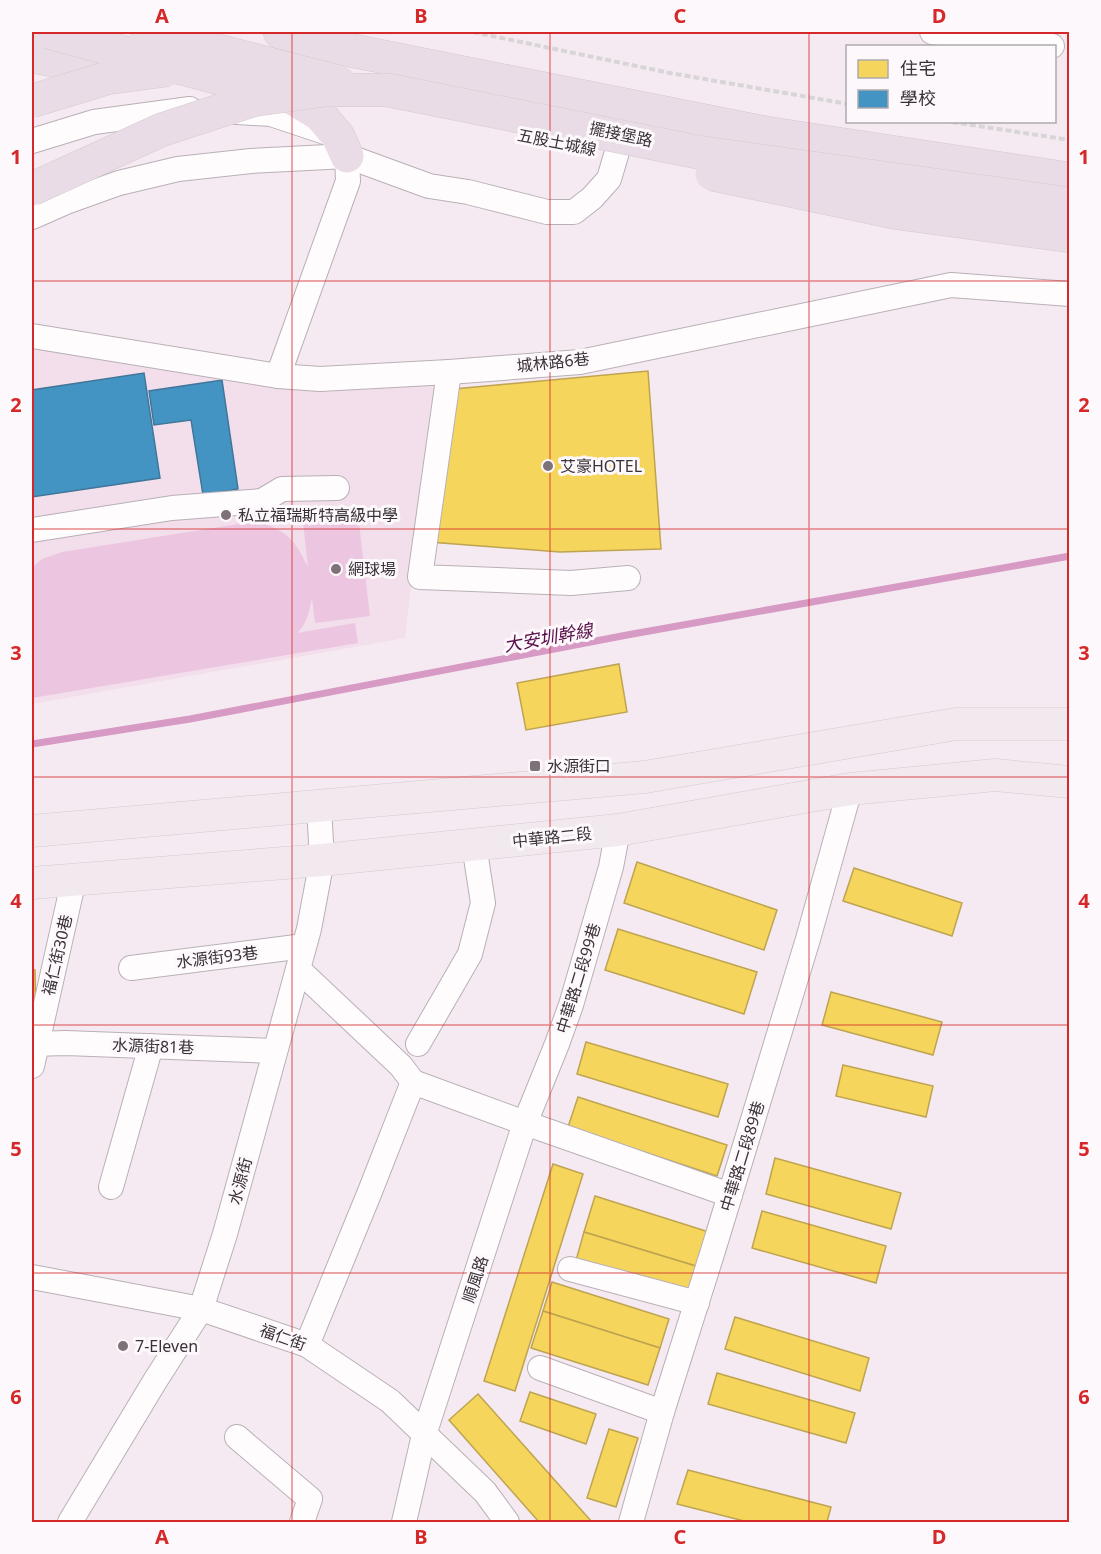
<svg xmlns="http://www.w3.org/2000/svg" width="1101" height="1554" font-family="'Noto Sans','Noto Sans TC',sans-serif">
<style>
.built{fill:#f3deeb}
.green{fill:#ecc5e0}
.homes{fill:#f6d55c;stroke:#bea451;stroke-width:1.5}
.schools{fill:#4393c3;stroke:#407699;stroke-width:1.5}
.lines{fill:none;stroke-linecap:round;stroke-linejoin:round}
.stream{stroke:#d69ac4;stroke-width:7}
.minor-casing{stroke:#b9b0b6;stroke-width:26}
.major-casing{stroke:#d1cbce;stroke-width:33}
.highway-casing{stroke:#d1cbce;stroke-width:34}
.path{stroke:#d8d5d7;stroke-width:4;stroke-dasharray:6 3;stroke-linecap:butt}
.minor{stroke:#fefcfd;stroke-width:24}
.major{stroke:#f2e9ef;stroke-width:32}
.highway{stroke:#eadce6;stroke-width:33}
.highway-bridge-casing{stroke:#d1cbce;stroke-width:34;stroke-linecap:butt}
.highway-bridge{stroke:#eadce6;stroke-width:33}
.grid{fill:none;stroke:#d62828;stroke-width:1.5;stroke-opacity:0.55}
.poi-dot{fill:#7c7278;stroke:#fdf8fb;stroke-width:2}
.labels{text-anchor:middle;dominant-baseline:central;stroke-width:6;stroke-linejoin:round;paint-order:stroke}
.street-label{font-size:16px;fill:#3a3237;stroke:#fdf8fb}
.poi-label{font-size:16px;fill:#3a3237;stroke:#fdf8fb;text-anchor:start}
.water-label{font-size:18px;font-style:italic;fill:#5a0f4a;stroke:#fdf8fb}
.neatline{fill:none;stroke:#d62828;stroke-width:2}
.grid-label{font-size:20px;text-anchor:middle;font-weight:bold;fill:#d62828}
</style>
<rect width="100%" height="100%" fill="#f6eaf2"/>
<path class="built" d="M32,347L326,392L435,382L405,638L32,704Z"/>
<path class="green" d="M358,515L370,616L315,623L312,599C309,611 307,624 297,633L355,623L358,643L32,698V674L34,673L32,671V568L42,559L62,552L257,521C288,532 293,537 308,567L303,522Z"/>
<g class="homes">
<path d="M648,371L661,549L560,552L429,542L454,389Z"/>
<path d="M619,664L627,712L526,730L517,683Z"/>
<path d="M637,862L777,910L764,950L624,903Z"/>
<path d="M854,868L962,903L952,936L843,901Z"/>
<path d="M618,929L757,972L744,1014L605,970Z"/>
<path d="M32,970H35L36,1028H32Z"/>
<path d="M831,992L942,1022L933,1055L822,1025Z"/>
<path d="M586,1042L728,1084L718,1117L577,1074Z"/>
<path d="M843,1065L933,1086L926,1117L836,1096Z"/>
<path d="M578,1097L727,1145L717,1176L568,1127Z"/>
<path d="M775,1158L901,1193L891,1229L766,1194Z"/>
<path d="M553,1164L583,1174L515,1391L484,1381Z"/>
<path d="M595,1196L709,1232L699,1267L584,1232Z"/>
<path d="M762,1211L886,1246L876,1283L752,1248Z"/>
<path d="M584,1232L699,1267L689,1300L575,1264Z"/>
<path d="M552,1282L669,1319L660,1348L543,1311Z"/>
<path d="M543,1311L660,1348L648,1385L531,1348Z"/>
<path d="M735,1317L869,1358L860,1391L725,1349Z"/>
<path d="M717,1373L855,1413L846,1443L708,1404Z"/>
<path d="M530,1392L596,1414L586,1444L520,1421Z"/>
<path d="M478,1394L592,1522H539L449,1420Z"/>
<path d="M609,1429L638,1438L616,1507L587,1498Z"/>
<path d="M688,1470L831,1507L827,1522H748L677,1504Z"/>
</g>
<g class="schools">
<path d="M144,373L160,478L32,497V390Z"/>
<path d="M222,380L238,489L203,495L191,420L154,425L149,391Z"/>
</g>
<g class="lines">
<path class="stream" d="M32,744L190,719L627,635L1070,556"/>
<defs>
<g id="minor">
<path d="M932,32L1052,46"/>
<path d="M237,112L271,114L337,136"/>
<path d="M32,141L94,122L190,109"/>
<path d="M32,217L66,202L119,183L178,169L251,161L347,156L429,186L468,192L547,212H574L592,198L609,179L622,135"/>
<path d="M32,336L278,376L320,379L449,372L580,362L951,285L1070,294"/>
<path d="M449,372L420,577L571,583L628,578"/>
<path d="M278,376L348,181L347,156"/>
<path d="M32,530L172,508L262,501L282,489L337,488"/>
<path d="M131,968L304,946"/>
<path d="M298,969L401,1066L413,1082"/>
<path d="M32,1044L66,1043L275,1051"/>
<path d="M418,1044L470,954L483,903L474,845"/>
<path d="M32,1066L74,879"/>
<path d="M111,1187L151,1046"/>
<path d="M570,1269L697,1303"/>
<path d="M32,1277L201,1309L307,1345L390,1401L485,1492L507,1522"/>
<path d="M307,1345L369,1194L413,1082L525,1123L557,1044L571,1005L611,867L618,830"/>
<path d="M540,1368L662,1412"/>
<path d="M237,1437L310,1499L302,1522"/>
<path d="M70,1522L155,1381L201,1309L225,1234L309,929L322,860L319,807"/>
<path d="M404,1522L424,1435L525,1123L730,1195"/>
<path d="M631,1522L662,1412L712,1254L808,939L850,789"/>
</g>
<g id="major">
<path d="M32,831L645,777L956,724H1070"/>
<path d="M32,883L322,860L618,830L850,789L995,775L1070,782"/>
</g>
<g id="highway">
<path d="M280,32L339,48L766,133L1070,179"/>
<path d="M32,56L77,65L133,72"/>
<path d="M271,89L279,90L320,115L338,136L347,156"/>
</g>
</defs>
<use href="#minor" class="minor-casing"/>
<use href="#major" class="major-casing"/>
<use href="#highway" class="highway-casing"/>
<g class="path">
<path d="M473,32L670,73L848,104"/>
<path d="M952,122L1070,140"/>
</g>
<use href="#minor" class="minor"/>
<use href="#major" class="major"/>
<use href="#highway" class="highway"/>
<defs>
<g id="highway-bridge">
<path d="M48,32L237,83L279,90"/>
<path d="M146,32L339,82"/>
<path d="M32,101L107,78L167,70"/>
<path d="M712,174L898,213L1070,236"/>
<path d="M32,189L161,130L253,100L325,90H388L697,152L1070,204"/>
</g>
</defs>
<use href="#highway-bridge" class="highway-bridge-casing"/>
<use href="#highway-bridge" class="highway-bridge"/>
</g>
<path class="grid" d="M292,32V1522M550,32V1522M809,32V1522M32,281H1070M32,529H1070M32,777H1070M32,1025H1070M32,1273H1070"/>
<g class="poi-dot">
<circle cx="548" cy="466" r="6"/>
<circle cx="226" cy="515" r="6"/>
<circle cx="336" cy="569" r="6"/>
<rect x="529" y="760" width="12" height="12" rx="3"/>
<circle cx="123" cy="1346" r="6"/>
</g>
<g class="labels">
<g class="street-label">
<text transform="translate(621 134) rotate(12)">擺接堡路</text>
<text transform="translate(557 142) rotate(11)">五股土城線</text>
<text transform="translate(553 362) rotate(-6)">城林路6巷</text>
<text transform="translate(552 837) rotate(-6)">中華路二段</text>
<text transform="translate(57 955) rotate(-77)">福仁街30巷</text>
<text transform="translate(217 957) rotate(-7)">水源街93巷</text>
<text transform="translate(578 978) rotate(-73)">中華路二段99巷</text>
<text transform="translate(153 1046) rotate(2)">水源街81巷</text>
<text transform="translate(742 1156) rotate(-73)">中華路二段89巷</text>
<text transform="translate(240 1181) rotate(-75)">水源街</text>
<text transform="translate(475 1279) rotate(-72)">順風路</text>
<text transform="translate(283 1337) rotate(20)">福仁街</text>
</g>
<g class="poi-label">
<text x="560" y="466">艾豪HOTEL</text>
<text x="238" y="515">私立福瑞斯特高級中學</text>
<text x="348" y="569">網球場</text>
<text x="547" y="766">水源街口</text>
<text x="135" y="1346">7-Eleven</text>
</g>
<g class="water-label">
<text transform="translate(548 637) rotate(-10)">大安圳幹線</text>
</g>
</g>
<rect width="1101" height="1554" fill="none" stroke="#fdf8fb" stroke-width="66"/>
<rect x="846" y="45" width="210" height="78" fill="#fdf8fb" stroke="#afa9ad" stroke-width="1.5"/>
<rect x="858" y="60" width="30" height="18" fill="#f6d55c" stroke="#afa9ad" stroke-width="1.5"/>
<text x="900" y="75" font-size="18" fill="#3a3237">住宅</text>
<rect x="858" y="90" width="30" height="18" fill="#4393c3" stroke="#afa9ad" stroke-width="1.5"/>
<text x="900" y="105" font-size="18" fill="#3a3237">學校</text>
<rect x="33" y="33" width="1035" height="1488" class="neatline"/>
<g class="grid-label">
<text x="162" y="23">A</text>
<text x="421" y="23">B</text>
<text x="680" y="23">C</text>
<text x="939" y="23">D</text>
<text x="16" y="164">1</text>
<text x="1084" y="164">1</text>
<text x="16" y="412">2</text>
<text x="1084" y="412">2</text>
<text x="16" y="660">3</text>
<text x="1084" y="660">3</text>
<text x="16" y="908">4</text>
<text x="1084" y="908">4</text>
<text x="16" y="1156">5</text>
<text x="1084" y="1156">5</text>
<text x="16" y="1404">6</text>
<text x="1084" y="1404">6</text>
<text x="162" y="1544">A</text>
<text x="421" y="1544">B</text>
<text x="680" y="1544">C</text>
<text x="939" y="1544">D</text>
</g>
</svg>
